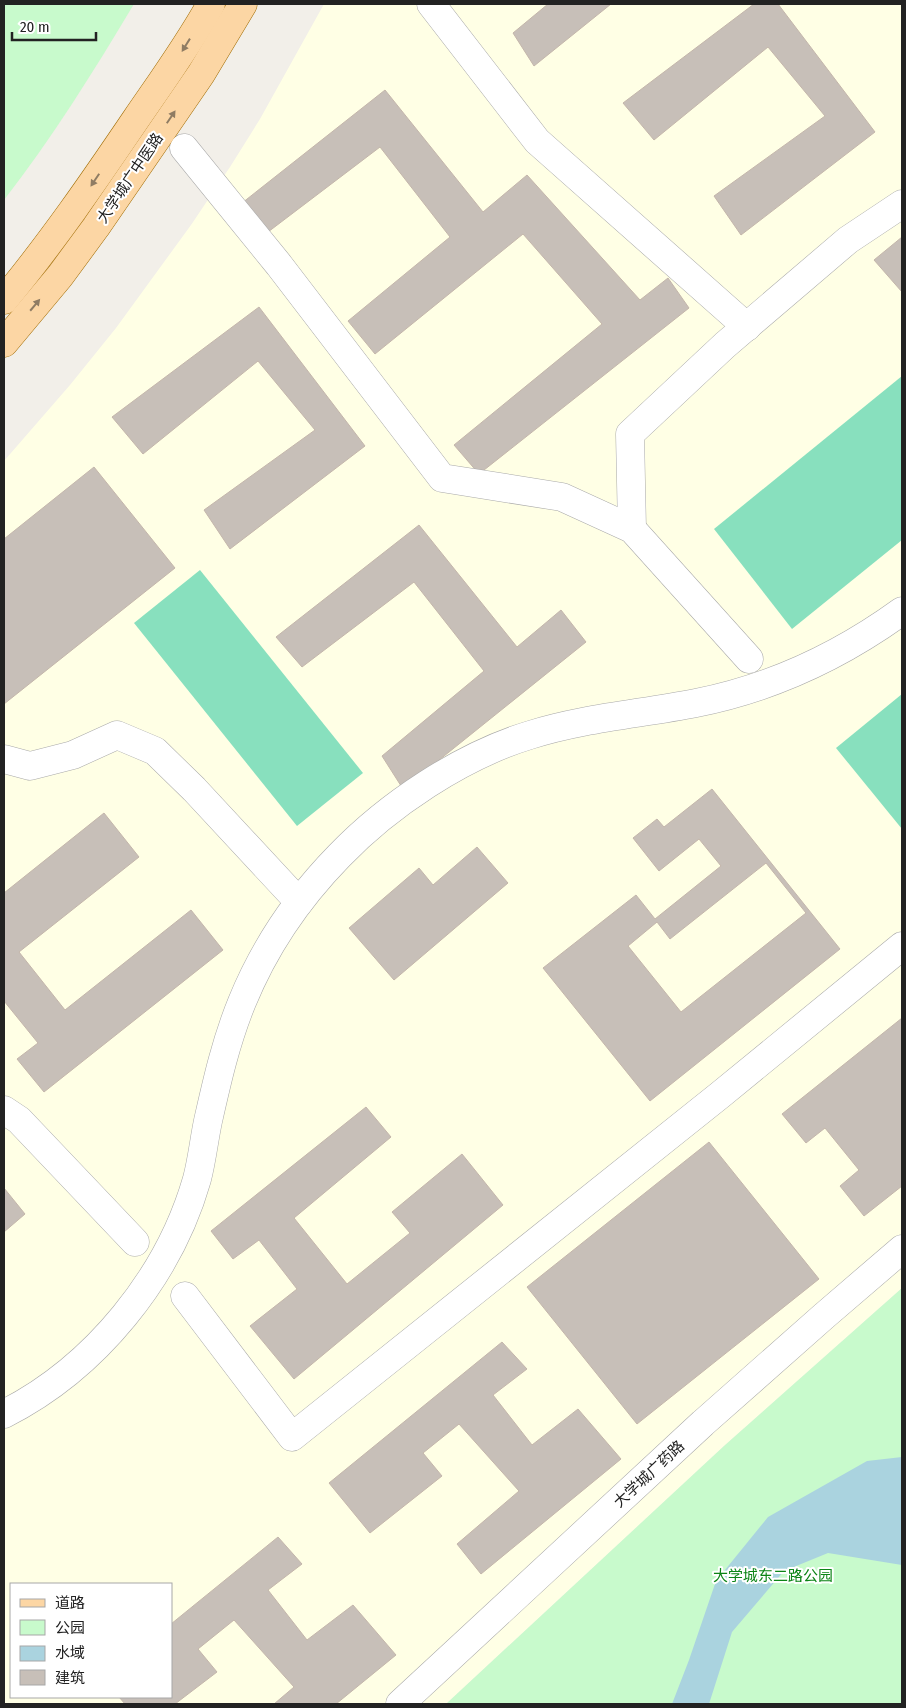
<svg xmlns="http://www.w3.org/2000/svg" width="906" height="1708" font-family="'Fira Sans Condensed','Noto Sans SC',sans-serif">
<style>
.education{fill:#ffffe5;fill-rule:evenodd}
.park{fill:#c8facc}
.pitch{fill:#88e0be}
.water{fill:#aad3df}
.building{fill:#c7bfb8;stroke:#c4b6ab;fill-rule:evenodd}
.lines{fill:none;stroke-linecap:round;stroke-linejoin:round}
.minor-casing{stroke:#a9a9a9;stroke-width:29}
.major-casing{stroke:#a06b00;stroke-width:29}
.minor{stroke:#fff;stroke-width:28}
.major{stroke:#fcd6a4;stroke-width:28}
.oneway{fill:#8f7c63}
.labels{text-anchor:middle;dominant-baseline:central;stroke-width:4;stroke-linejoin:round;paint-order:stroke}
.street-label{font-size:15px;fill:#222;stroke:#fff}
.park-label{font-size:15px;fill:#0c8416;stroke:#fff}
</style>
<rect width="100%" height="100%" fill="#f2efe9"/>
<path class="education" d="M324,4H902V1288L724,1446L446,1704H4V461L70,385L116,328L191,225L230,167L260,119ZM11,1584H171V1697H11Z"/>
<g class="park">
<path d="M4,4H134C94,71 52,138 4,200Z"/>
<path d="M902,1288V1704H446L724,1446Z"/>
</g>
<g class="pitch">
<path d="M902,376V540L792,629L714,529Z"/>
<path d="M200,570L363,773L297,826L134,623Z"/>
<path d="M902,694V829L836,748Z"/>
</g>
<path class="water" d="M902,1457V1565L828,1553L784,1571L732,1632L709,1704H672L689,1660L716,1581L768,1517L867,1461Z"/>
<g class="building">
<path d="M548,4H611L534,66L513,33Z"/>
<path d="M754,4H778L875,132L741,235L714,196L825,116L768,47L654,140L623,103Z"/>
<path d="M385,90L483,212L527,175L640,300L668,278L689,308L479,474L454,445L602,324L523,234L375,354L348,321L450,237L380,147L268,232L242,203Z"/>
<path d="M902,237V292L874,260Z"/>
<path d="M259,307L365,446L230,549L204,510L315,430L258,361L143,454L112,417Z"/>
<path d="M94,467L175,568L4,704V539Z"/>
<path d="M419,525L517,647L561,610L586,642L403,789L382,756L484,671L414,582L302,667L276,637Z"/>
<path d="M712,789L840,949L650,1101L543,968L636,895L655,919L721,866L699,839L659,871L633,838L657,819L664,827ZM766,863L806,913L681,1012L628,946L657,922L670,939Z"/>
<path d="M104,813L139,857L19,952L65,1010L191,910L223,950L44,1092L17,1059L38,1043L4,1001V893Z"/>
<path d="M477,847L508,883L394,980L349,928L419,868L433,885Z"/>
<path d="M902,1018V1186L864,1216L840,1186L859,1170L825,1128L806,1143L782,1114Z"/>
<path d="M366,1107L391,1137L294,1218L347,1284L410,1233L392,1212L462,1154L503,1205L294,1379L250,1326L297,1289L259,1240L233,1259L211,1231Z"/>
<path d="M709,1142L819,1279L637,1424L527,1287Z"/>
<path d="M4,1188L25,1214L4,1232Z"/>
<path d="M502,1342L527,1369L493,1395L532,1445L578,1409L621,1459L481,1574L457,1544L519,1491L459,1424L423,1453L442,1476L370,1533L329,1483Z"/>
<path d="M278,1537L302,1564L268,1590L307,1640L353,1605L396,1655L336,1704H274L294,1687L234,1620L198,1649L217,1672L175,1704H125L119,1697H171V1624Z"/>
</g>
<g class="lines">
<defs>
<g id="minor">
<path d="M431,4L537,141L747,327"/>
<path d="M184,148L279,265L442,478L562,497L632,529L749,659"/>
<path d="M632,529L630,434L725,345L848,240L902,204"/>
<path d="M4,759L30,766L73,755L117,735L155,751L194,789L299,902"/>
<path d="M4,1110L19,1120L135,1242"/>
<path d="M185,1296L292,1437L720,1095L902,946"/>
<path d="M4,1414C95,1368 169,1277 197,1179C202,1160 204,1140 208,1121C217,1081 226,1041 242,1002C264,948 298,898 339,856C388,805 461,756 530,735C584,718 640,714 696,703C772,688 840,656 902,611"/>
<path d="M400,1704L703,1423L824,1316L902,1249"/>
</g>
<g id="major">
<path d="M4,300C52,242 94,181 136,119C162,81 189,44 211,4"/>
<path d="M4,343L60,276L96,227L201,74L243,4"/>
</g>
</defs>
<use href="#minor" class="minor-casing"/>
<use href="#major" class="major-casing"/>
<use href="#minor" class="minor"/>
<use href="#major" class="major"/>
</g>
<defs><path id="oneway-solid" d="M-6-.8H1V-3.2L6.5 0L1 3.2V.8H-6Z" transform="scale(1.25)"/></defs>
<g class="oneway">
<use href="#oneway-solid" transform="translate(186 45) rotate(122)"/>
<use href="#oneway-solid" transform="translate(171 117) rotate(-56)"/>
<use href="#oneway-solid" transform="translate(95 180) rotate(124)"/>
<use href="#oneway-solid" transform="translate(35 305) rotate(-50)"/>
</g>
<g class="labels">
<g class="street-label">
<text transform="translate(130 178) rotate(-56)">大学城广中医路</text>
<text transform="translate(649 1474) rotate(-43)">大学城广药路</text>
</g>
<g class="park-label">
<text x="773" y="1576">大学城东二路公园</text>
</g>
</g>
<rect width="906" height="1708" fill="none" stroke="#222222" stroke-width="10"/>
<rect x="10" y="1583" width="162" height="115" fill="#ffffff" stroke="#a7a7a7"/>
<rect x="20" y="1599" width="25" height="8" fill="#fcd6a4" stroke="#a7a7a7"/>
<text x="55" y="1608" font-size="15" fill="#222222">道路</text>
<rect x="20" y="1620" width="25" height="15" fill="#c8facc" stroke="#a7a7a7"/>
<text x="55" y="1633" font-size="15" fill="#222222">公园</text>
<rect x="20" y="1646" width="25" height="15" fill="#aad3df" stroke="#a7a7a7"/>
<text x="55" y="1658" font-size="15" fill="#222222">水域</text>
<rect x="20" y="1670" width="25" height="15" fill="#c7bfb8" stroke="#a7a7a7"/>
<text x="55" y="1683" font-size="15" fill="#222222">建筑</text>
<path d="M12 32v8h84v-8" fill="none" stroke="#222222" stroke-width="2.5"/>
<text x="20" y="32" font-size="15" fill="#222222" stroke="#ffffff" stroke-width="4" paint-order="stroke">20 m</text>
</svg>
